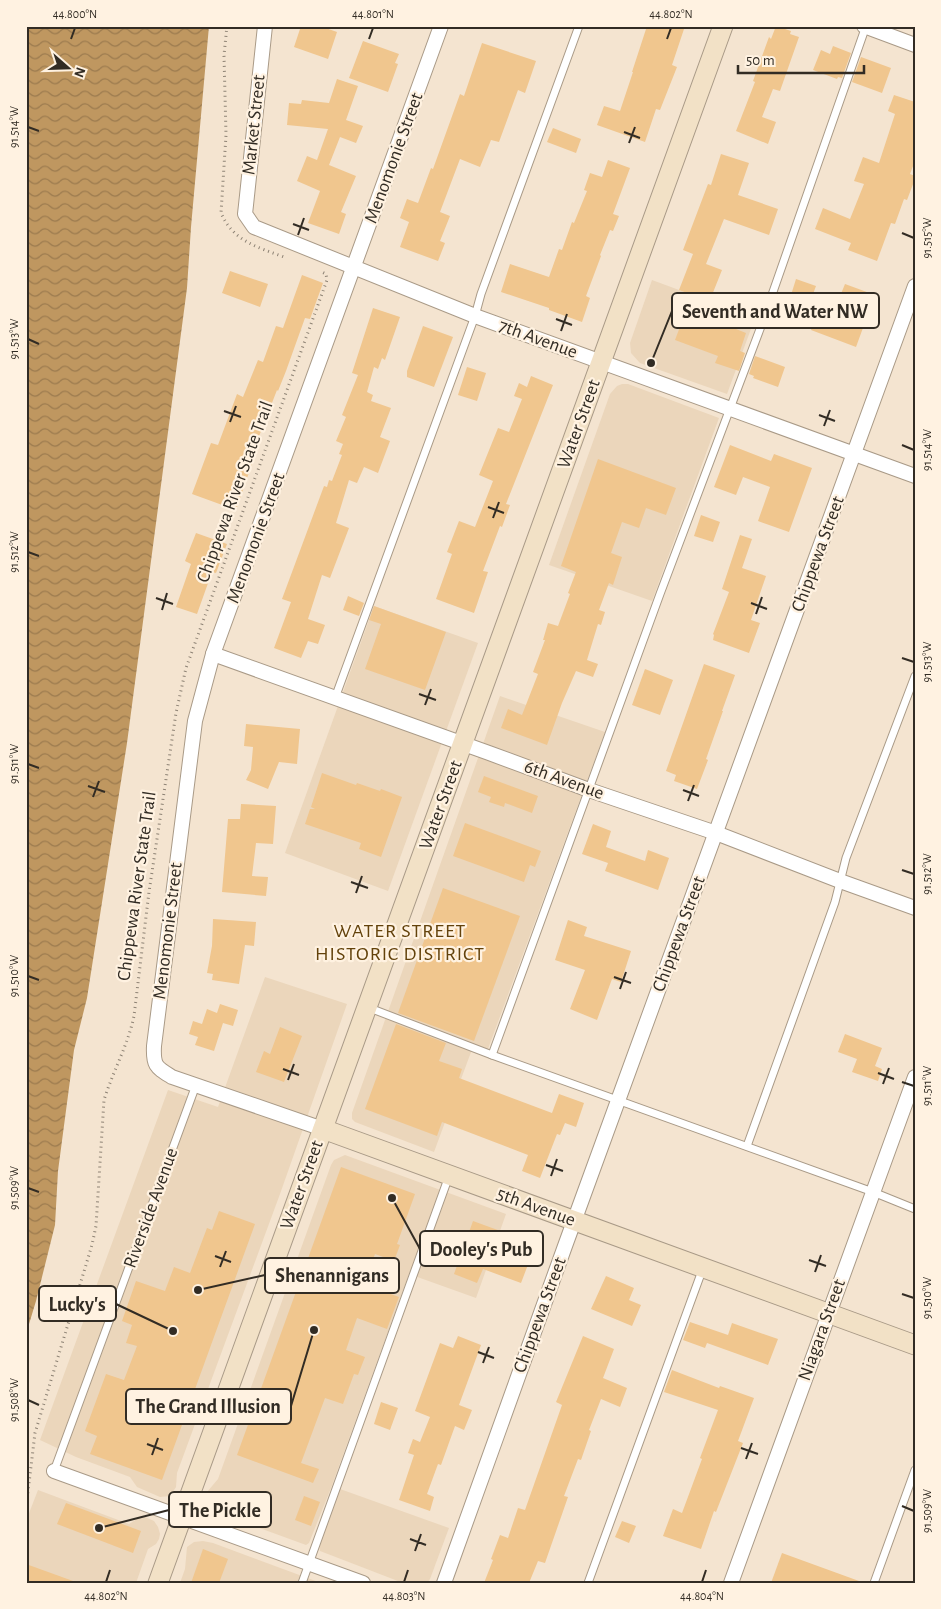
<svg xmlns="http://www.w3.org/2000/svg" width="941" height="1609" font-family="'Alegreya Sans',sans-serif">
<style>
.built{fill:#ebd6bb}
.water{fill:url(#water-waves)}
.building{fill:#f0c68e}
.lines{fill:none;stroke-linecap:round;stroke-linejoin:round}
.service-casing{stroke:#a99a87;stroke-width:9}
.minor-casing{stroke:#a99a87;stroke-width:16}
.secondary-casing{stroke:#a99a87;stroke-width:21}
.path{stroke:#8d8274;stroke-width:3;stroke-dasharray:1 4;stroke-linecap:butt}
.service{stroke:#fff;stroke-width:7}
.minor{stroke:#fff;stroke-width:14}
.secondary{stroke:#f2e1c6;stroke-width:19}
.ticks{fill:none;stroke:#322c24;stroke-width:2}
.labels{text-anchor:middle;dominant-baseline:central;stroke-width:4.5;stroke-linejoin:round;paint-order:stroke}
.street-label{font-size:19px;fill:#322c24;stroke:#fff2e1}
.neighbourhood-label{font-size:20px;letter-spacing:1px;fill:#63420b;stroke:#fff2e1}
.leader{fill:none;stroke:#322c24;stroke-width:2}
.callout-dot{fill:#322c24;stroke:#fff2e1;stroke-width:2}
.callout{fill:#fff2e1;stroke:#322c24;stroke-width:2}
.callout-label{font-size:20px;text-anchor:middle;font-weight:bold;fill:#322c24}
.neatline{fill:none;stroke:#322c24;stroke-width:2}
.ticks-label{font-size:12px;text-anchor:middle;fill:#322c24}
</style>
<defs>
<pattern id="water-waves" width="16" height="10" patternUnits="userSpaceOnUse" patternTransform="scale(1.25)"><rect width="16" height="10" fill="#bf9760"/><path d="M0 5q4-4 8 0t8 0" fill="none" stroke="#9c7b4f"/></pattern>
</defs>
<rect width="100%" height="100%" fill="#f4e4d0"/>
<g class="built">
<path d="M652,280L755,318L727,394L640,363L631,353L630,343Z"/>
<path d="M622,384H628L719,418L652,601L549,565L610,394L617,386Z"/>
<path d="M374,606L478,643L388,891L285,853Z"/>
<path d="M500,696L605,732L488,1049L474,1044L434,1152L355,1122L352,1119V1113Z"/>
<path d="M265,977L347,1004L280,1194L177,1473L176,1487L170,1496L160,1497L137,1487L130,1477L76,1457L40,1440L168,1090L218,1107Z"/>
<path d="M345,1155L506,1214L476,1298L409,1274L331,1488L309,1543L306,1545L210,1510L206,1504L205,1498L207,1492L218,1479L331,1165L334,1160Z"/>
<path d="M340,1489L449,1528L430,1579L427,1583H403L320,1551L319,1546Z"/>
<path d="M38,1490L129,1524L140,1517H145L154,1521L158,1527L160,1534L159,1539L156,1544L148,1549L136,1583H26V1521Z"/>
<path d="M203,1541L213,1543L321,1583H180L185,1569L187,1547L194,1542Z"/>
</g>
<path class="water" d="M26,26H209L191,227L187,288L127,743L87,998L74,1050L58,1171L55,1225L36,1301L26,1334Z"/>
<g class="building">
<path d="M301,26H320L337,32L328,59L294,47Z"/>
<path d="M647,26H677L684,29L672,65L677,67L660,110L656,109L645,142L597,125L604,106L620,111L633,72H632Z"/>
<path d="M776,26L791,31L790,34L799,37L780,91L773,89L762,117L776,122L768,144L736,131L755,82L753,81L769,37L771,39Z"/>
<path d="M363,41L399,54L395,63L398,64L388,92L349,78Z"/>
<path d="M482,43L536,61L525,93L518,90L499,142L491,140L480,167L460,159L440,212L450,216L440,241L445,243L438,261L400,247L409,222L400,218L407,199L418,203L431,168L433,169L460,94L464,96Z"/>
<path d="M833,46L851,53L842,78L838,77L837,79L813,70L821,50L830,54Z"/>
<path d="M861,57L891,68L882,93L852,82Z"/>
<path d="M337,79L358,86L346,120L363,126L356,143L340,137L329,165L356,176L341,212L346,214L339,234L308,223L320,191L297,181L307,156L317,160L328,129L287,125L289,103L301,104L302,100L329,103Z"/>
<path d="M894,95L915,102V161L910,174L915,176V179L907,200L904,199L895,224L891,223L877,261L848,250L851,243L815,229L823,208L850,219L864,184L854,181L863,157L879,163L895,114L888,111Z"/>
<path d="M553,128L581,139L576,153L547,142Z"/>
<path d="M721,154L749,163L738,195L778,209L769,235L724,219L706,264L722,270L708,305L736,315L731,327L746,333L740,351L745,353L739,371L715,363L718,356L675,340L692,295L679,290L693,254L683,250L708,184L711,185Z"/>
<path d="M608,160L630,168L613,214L619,216L613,231L610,230L600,255L601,256L586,296L590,298L582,322L549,310V308L501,292L510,264L549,277L559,249L562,250L572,222L574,223L587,191L584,190L590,173L602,177Z"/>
<path d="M230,271L268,284L260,307L222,293Z"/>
<path d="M302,275L323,283L310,319L305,318L286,371L278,391L277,390L251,457L254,458L236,510L192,494L211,443L218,445L237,394L243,397L258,360L263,362L276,326L283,328Z"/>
<path d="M796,279L816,286L810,302L791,295Z"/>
<path d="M845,284L875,295L856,347L811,330L818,311L832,316Z"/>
<path d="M373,308L400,317L385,360L382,358L378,369L374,367L367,392L373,395L371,401L391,408L380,437L390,441L378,473L364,467L357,483L349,480L336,523L349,528L330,578L322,575L308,619L325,625L318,644L308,641L301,658L274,648L291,602L282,599L324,486L327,487L329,480L332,481L342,455L339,454L343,444L336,441L346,417L342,415L358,375L352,373Z"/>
<path d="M423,326L453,337L434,387L407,377V371Z"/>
<path d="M755,356L785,367L778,387L753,378L754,376L749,374Z"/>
<path d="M467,367L486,373L477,401L458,395Z"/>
<path d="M531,376L553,385L506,504L510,505L502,527L500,526L483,571L488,572L474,613L436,599L452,554L447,552L459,521L475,527L493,481L479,475L498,428L509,432L522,399L514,396L519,383L527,387Z"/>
<path d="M730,445L771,461L774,454L812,468L789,532L758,521L770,487L743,477L736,495L714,487Z"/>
<path d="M598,459L676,488L666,515L646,508L639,528L622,522L611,553L622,557L613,585L609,583L599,610L605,612L601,625L598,624L587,660L598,664L593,677L576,671L562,703L547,745L501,728L508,709L522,715L538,674L533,672L545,640H543L548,623L558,626L570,594L568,593L576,572L561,566Z"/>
<path d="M701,515L720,522L713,542L694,536Z"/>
<path d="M196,533L227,544L216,573L212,572L197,614L176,607L191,564L185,561Z"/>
<path d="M740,535L752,539L742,568L766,576L751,620L760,623L749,653L713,640L714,635L713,634L729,592L722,589Z"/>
<path d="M348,596L364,603L359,616L343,610Z"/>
<path d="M374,606L446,632L425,690L365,669L381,624L369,620Z"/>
<path d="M704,664L735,675L722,711H723L706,759L708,760L697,789L674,781L676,775L666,771Z"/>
<path d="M645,669L673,680L660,715L632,705Z"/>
<path d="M246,724L300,729L297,764L279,762L268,789L246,780L251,770L253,747L244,746Z"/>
<path d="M322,773L356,785L357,783L380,791L381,789L402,797L381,857L359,849L361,843L305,824L310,809H315L311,807Z"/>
<path d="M484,776L538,796L532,813L505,803L504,807L489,802L491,797L478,792Z"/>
<path d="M241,804L276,806L273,844L256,843L252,876L268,877L266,896L222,892L228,819H240Z"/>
<path d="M465,823L541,851L535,867L530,865L524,882L453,856Z"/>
<path d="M593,824L611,831L606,847L645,861L648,850L669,858L658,890L605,871L608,863L582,854Z"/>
<path d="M443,888L520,916L474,1041L398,1013Z"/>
<path d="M213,919L256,922L254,946L245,945L239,984L212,980L213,974L207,973L212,946Z"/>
<path d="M568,920L587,927L584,936L631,951L621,982L612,979L597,1020L570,1009L585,970L555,960Z"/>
<path d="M220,1004L238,1010L233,1026L223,1023L214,1051L195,1045L198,1037L189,1034L193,1021L202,1024L207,1009L217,1013Z"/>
<path d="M396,1024L446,1043L439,1061L462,1069L459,1078L552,1113L559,1094L584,1103L576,1127L565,1123L560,1135L557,1134L540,1178L522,1171L528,1155L442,1122L437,1136L365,1109Z"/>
<path d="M280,1027L302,1036L284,1082L256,1072L264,1051L270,1054Z"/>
<path d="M845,1034L882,1048L875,1066L882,1069L878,1081L852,1072L857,1059L838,1052Z"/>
<path d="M341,1167L415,1194L397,1244L400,1245L394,1261L375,1254L364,1284L399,1297L387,1329L357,1318L346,1350L365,1357L358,1375L354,1374L343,1404L325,1398L301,1463L319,1469L313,1483L237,1455Z"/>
<path d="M219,1211L255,1224L162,1480L90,1454L97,1436L85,1431L106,1374L124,1380L137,1346L126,1343L132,1325L122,1321L136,1281L165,1291L174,1267L190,1273L207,1228L212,1230Z"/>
<path d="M473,1221L514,1236L515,1233L537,1241L521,1283L483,1269L477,1283L454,1274Z"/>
<path d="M606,1276L634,1288L629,1300L641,1305L632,1326L591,1309Z"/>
<path d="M690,1322L728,1335L732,1323L778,1339L768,1365L707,1343L705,1348L683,1340Z"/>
<path d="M458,1336L481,1345L459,1405L472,1410L464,1430L455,1426L441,1465L438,1464L427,1494L434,1497L430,1511L399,1500L414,1455L408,1453L413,1439L420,1442L430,1417L415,1411L440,1343L453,1348Z"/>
<path d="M583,1336L614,1349L603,1378L627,1388L620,1407L601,1399L589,1430L591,1431L581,1460L578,1459L564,1496L568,1497L545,1563L538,1561L529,1583H484L493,1560L491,1559L500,1535L508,1538L518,1508L525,1510L562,1405L556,1402Z"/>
<path d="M672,1370L719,1388L720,1386L754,1398L738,1441L743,1443L716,1512L714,1511L701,1549L663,1536L673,1509L682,1513L702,1459L700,1458L718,1410L664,1392Z"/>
<path d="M381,1402L398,1408L390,1430L374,1424Z"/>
<path d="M304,1496L320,1502L311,1526L295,1520Z"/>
<path d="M66,1503L141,1531L133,1553L57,1524Z"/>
<path d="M622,1521L636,1526L629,1543L615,1537Z"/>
<path d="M203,1549L228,1559L219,1583H191Z"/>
<path d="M782,1553L859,1581L858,1583H771Z"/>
<path d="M26,1564L73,1581V1583H26Z"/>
</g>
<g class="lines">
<defs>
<g id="service">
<path d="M335,698L475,316L481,294L579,26"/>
<path d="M367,1007L492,1055L873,1192L915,1209"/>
<path d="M492,1055L660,594L760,329L866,26"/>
<path d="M747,1146L835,902L846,858L915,676"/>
<path d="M54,1471L196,1085"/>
<path d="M302,1583L449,1176"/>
<path d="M588,1583L703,1268"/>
<path d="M874,1583L915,1470"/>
</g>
<g id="minor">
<path d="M265,26L246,205L245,214L254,227L475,316L915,476"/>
<path d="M864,26L915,45"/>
<path d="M213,654L489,753L589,790L716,833L840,881L915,908"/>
<path d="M323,1129L172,1077C156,1067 153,1066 154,1046L195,721L213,654L441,26"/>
<path d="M54,1471L363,1583"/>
<path d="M444,1583L565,1246L915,286"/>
<path d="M731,1583L915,1077"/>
</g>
<g id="secondary">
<path d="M323,1129L915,1345"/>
<path d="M158,1583L723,26"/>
</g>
</defs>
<use href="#service" class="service-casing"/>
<use href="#minor" class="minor-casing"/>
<use href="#secondary" class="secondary-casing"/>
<g class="path">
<path d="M227,26L224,55L226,135L221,213C233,241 257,247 284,257"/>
<path d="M26,1508L35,1433L92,1245L96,1226L104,1100C113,1071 128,1045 134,1016L149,892L176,713L186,668L327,280L326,274L322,272"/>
</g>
<use href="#service" class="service"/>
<use href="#minor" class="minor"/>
<use href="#secondary" class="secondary"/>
</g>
<path class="ticks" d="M71,39L75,28M369,39L373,28M667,39L671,28M28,127L39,131M624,132L640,138M629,143L635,127M293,224L309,230M902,233L914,238M298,235L304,218M556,319L572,325M561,331L567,314M28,339L39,344M224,411L241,417M819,415L835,421M230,422L236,406M824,426L830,410M902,445L914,450M488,507L504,513M493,518L499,502M28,552L39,556M156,598L173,604M751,603L767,609M162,610L167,593M756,614L762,597M902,658L914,662M419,694L436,700M425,705L431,689M28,764L39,768M88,786L105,792M683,790L699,796M93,797L99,781M688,801L694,785M902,870L914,874M351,882L368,888M356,893L362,876M28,976L39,980M614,977L631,983M620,989L626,972M283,1069L299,1075M878,1073L894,1079M288,1080L294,1064M902,1082L914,1086M883,1084L889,1068M546,1165L563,1171M551,1176L557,1159M28,1188L39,1192M215,1256L231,1262M809,1260L826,1266M220,1267L226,1251M815,1272L821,1255M902,1294L914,1298M478,1352L494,1358M483,1363L489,1347M28,1400L39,1405M147,1444L163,1450M741,1448L758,1454M152,1455L158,1438M746,1459L752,1443M902,1506L914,1511M410,1539L426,1545M415,1551L421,1534M106,1582L110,1570M404,1582L408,1570M702,1582L706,1570"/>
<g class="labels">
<g class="street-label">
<text transform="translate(254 125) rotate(-84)">Market Street</text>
<text transform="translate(394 158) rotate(-70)">Menomonie Street</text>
<text transform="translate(538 339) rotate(20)">7th Avenue</text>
<text transform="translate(579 424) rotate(-70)">Water Street</text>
<text transform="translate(235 492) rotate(-70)">Chippewa River State Trail</text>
<text transform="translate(256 538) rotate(-70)">Menomonie Street</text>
<text transform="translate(818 554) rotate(-70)">Chippewa Street</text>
<text transform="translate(564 780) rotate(20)">6th Avenue</text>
<text transform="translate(441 805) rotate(-70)">Water Street</text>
<text transform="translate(137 886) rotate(-82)">Chippewa River State Trail</text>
<text transform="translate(168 931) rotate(-83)">Menomonie Street</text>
<text transform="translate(679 934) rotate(-70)">Chippewa Street</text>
<text transform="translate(302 1185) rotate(-70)">Water Street</text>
<text transform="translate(536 1207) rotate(20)">5th Avenue</text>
<text transform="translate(151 1208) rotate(-70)">Riverside Avenue</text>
<text transform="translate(540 1315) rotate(-70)">Chippewa Street</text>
<text transform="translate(822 1330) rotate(-70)">Niagara Street</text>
</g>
<g class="neighbourhood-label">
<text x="400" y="931">WATER STREET<tspan x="400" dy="23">HISTORIC DISTRICT</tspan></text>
</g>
</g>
<path class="leader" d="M651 363L672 311M392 1198L420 1249M198 1290L265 1275M173 1331L116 1304M314 1330L291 1406M99 1528L169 1510"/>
<g class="callout-dot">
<circle cx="651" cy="363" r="5"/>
<circle cx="392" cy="1198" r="5"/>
<circle cx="198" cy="1290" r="5"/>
<circle cx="173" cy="1331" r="5"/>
<circle cx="314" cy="1330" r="5"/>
<circle cx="99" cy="1528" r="5"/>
</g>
<g class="callout">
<rect x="672" y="293" width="207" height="35" rx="5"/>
<rect x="420" y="1231" width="123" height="35" rx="5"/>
<rect x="265" y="1258" width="134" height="35" rx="5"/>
<rect x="39" y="1286" width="77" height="35" rx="5"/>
<rect x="126" y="1389" width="165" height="35" rx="5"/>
<rect x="169" y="1492" width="102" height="35" rx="5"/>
</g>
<g class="callout-label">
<text x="775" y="318">Seventh and Water NW</text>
<text x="481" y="1256">Dooley's Pub</text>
<text x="332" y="1282">Shenannigans</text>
<text x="77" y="1311">Lucky's</text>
<text x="208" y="1413">The Grand Illusion</text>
<text x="220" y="1517">The Pickle</text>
</g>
<rect width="941" height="1609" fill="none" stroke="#fff2e1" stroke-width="55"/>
<g transform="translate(68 68) rotate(110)" stroke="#fff2e1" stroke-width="4" paint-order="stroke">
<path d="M0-4L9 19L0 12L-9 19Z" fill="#322c24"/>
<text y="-8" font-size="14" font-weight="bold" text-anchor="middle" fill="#322c24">N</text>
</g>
<path d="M738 65v8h126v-8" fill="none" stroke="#322c24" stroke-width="2.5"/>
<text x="746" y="65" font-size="15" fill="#322c24" stroke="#fff2e1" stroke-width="4" paint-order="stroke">50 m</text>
<rect x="28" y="28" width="886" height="1554" class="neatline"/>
<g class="ticks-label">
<text x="75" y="18">44.800°N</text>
<text x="373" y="18">44.801°N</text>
<text x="671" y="18">44.802°N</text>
<text transform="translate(14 127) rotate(-90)" y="4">91.514°W</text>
<text transform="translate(927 238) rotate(-90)" y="4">91.515°W</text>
<text transform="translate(14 339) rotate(-90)" y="4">91.513°W</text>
<text transform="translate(927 450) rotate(-90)" y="4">91.514°W</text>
<text transform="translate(14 552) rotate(-90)" y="4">91.512°W</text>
<text transform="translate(927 662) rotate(-90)" y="4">91.513°W</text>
<text transform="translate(14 764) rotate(-90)" y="4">91.511°W</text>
<text transform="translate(927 874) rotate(-90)" y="4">91.512°W</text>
<text transform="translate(14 976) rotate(-90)" y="4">91.510°W</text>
<text transform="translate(927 1086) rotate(-90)" y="4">91.511°W</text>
<text transform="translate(14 1188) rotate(-90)" y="4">91.509°W</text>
<text transform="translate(927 1298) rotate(-90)" y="4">91.510°W</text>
<text transform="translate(14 1400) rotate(-90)" y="4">91.508°W</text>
<text transform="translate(927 1511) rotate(-90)" y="4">91.509°W</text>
<text x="106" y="1600">44.802°N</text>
<text x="404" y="1600">44.803°N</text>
<text x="702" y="1600">44.804°N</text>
</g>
</svg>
